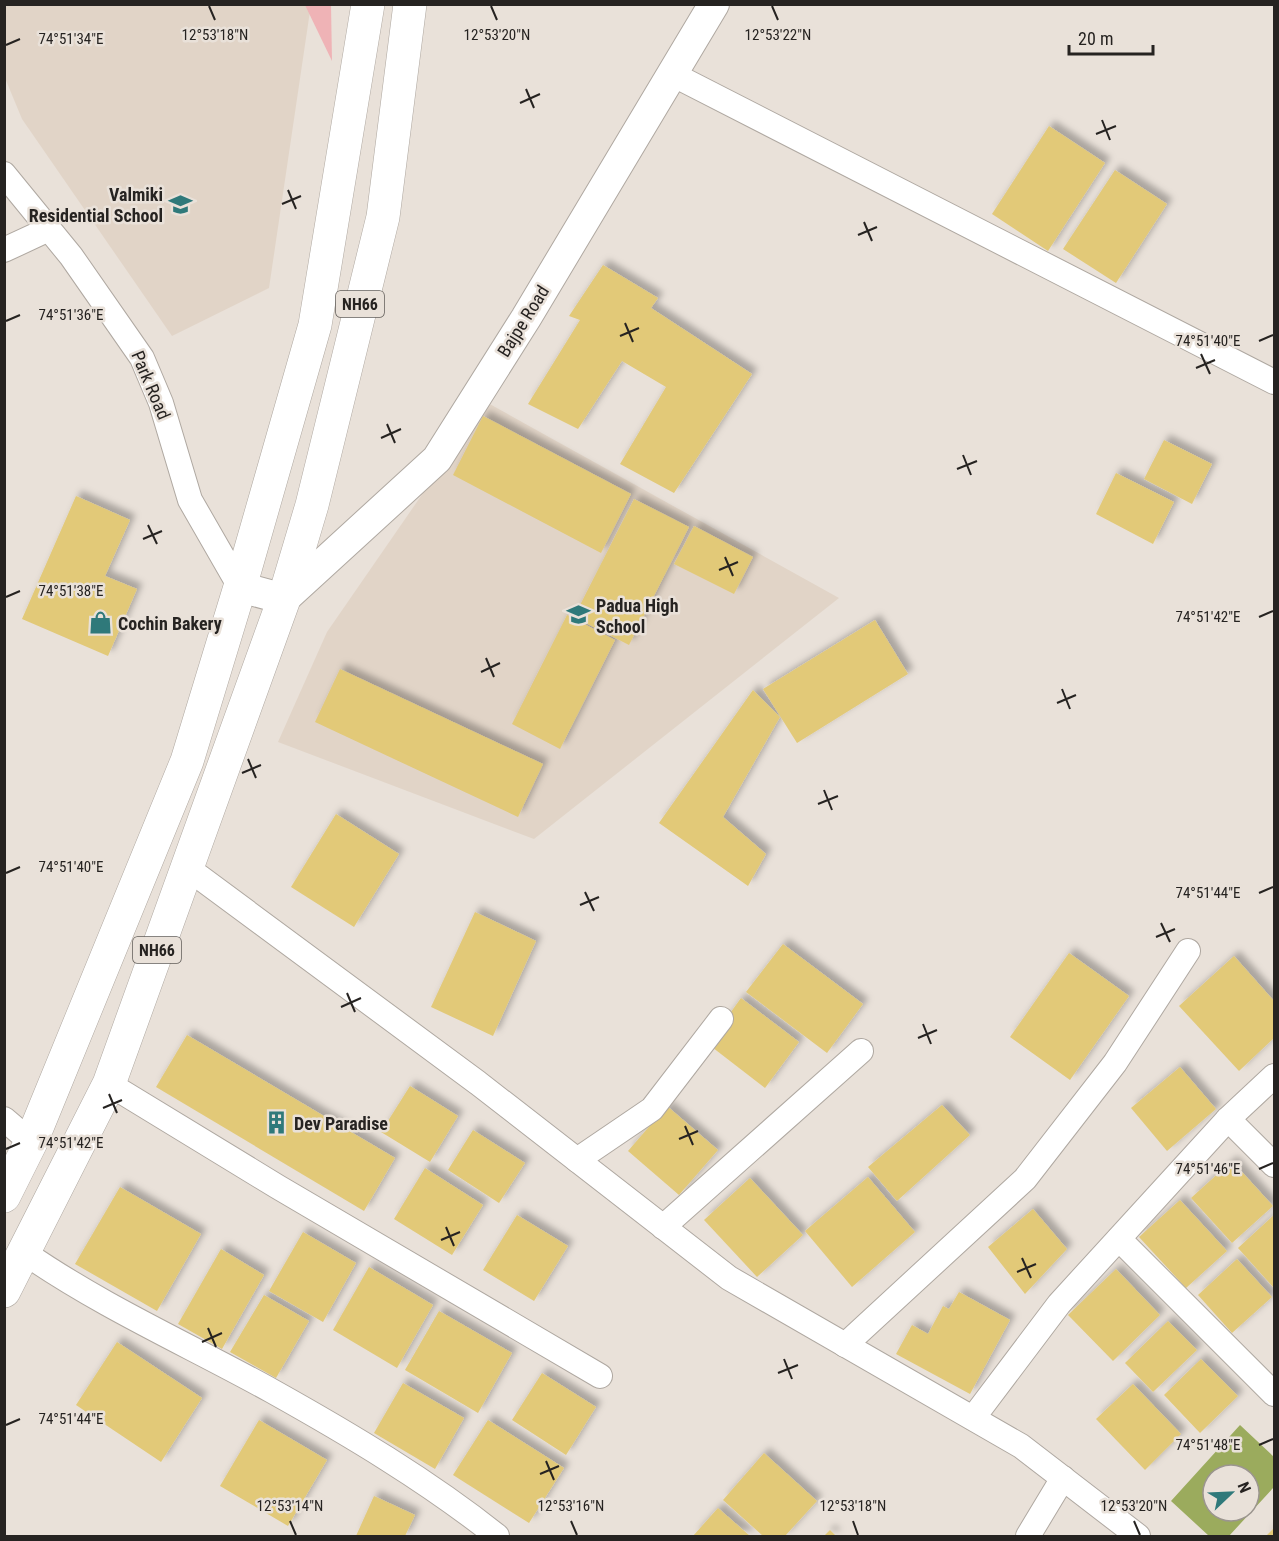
<svg xmlns="http://www.w3.org/2000/svg" width="1279" height="1541" font-family="'Roboto Condensed',sans-serif">
<style>
.built{fill:#e1d4c7}
.green{fill:#efb3b6}
.water{fill:#9bab5d;fill-rule:evenodd}
.building{fill:#e2c978;filter:url(#shadow)}
.lines{fill:none;stroke-linecap:round;stroke-linejoin:round}
.minor-casing{stroke:#afa8a1;stroke-width:26}
.tertiary-casing{stroke:#afa8a1;stroke-width:32}
.trunk-casing{stroke:#afa8a1;stroke-width:34}
.minor{stroke:#fff;stroke-width:24}
.tertiary{stroke:#fff;stroke-width:30}
.trunk{stroke:#fff;stroke-width:33}
.ticks{fill:none;stroke:#262321;stroke-width:2}
.labels{text-anchor:middle;dominant-baseline:central;stroke-width:5;stroke-linejoin:round;paint-order:stroke}
.shield{fill:#e9e1d9;stroke:#605c58;stroke-width:1.5}
.shield-label{font-size:16px;font-weight:bold;fill:#262321}
.poi-label{font-size:18px;font-weight:bold;fill:#262321;stroke:#e9e1d9;text-anchor:start}
.street-label{font-size:18px;fill:#262321;stroke:#e9e1d9}
.ticks-label{font-size:15px;text-anchor:middle;fill:#262321;stroke:#e9e1d9;stroke-width:5;stroke-linejoin:round;paint-order:stroke}
</style>
<defs>
<filter id="shadow"><feDropShadow dx="5.5" dy="-5.5" stdDeviation="3" flood-color="#0004"/></filter>
</defs>
<rect width="100%" height="100%" fill="#e9e1d9"/>
<g class="built">
<path d="M4,5H307L310,11L269,288L172,336L22,119L5,78Z"/>
<path d="M486,402L839,598L534,839L278,742L327,632Z"/>
</g>
<path class="green" d="M305,5H331L332,61Z"/>
<path class="water" d="M1240,1425L1274,1457V1487L1229,1536H1209L1171,1501ZM1213,1475H1249V1511H1213Z"/>
<g class="building">
<path d="M1049,126L1105,163L1048,251L992,214Z"/>
<path d="M1115,170L1167,204L1116,283L1063,249Z"/>
<path d="M603,265L658,298L651,308L752,374L674,493L620,464L666,387L622,361L578,429L528,404L580,320L569,316Z"/>
<path d="M483,416L631,494L601,553L453,475Z"/>
<path d="M1164,440L1212,464L1192,504L1144,479Z"/>
<path d="M1116,473L1174,502L1153,544L1096,514Z"/>
<path d="M76,496L130,520L105,576L137,589L108,656L22,619Z"/>
<path d="M634,499L689,527L629,645L574,617Z"/>
<path d="M694,526L753,557L734,594L674,564Z"/>
<path d="M567,615L615,640L560,749L512,724Z"/>
<path d="M875,620L908,674L797,743L763,689Z"/>
<path d="M340,669L543,764L518,817L315,722Z"/>
<path d="M753,690L780,717L723,817L766,854L748,886L659,823Z"/>
<path d="M336,814L399,854L354,927L291,887Z"/>
<path d="M475,912L536,941L493,1036L431,1007Z"/>
<path d="M783,944L863,1004L827,1053L746,992Z"/>
<path d="M1069,953L1129,996L1070,1080L1010,1037Z"/>
<path d="M1234,956L1274,1001V1038L1239,1071L1179,1006Z"/>
<path d="M741,998L799,1042L765,1088L708,1044Z"/>
<path d="M187,1035L395,1158L364,1211L156,1087Z"/>
<path d="M1180,1067L1216,1109L1167,1151L1131,1108Z"/>
<path d="M410,1086L458,1116L430,1162L381,1132Z"/>
<path d="M942,1105L970,1135L897,1201L868,1167Z"/>
<path d="M667,1106L718,1150L679,1195L628,1151Z"/>
<path d="M473,1130L525,1163L499,1203L448,1170Z"/>
<path d="M1232,1161L1273,1206L1232,1243L1191,1198Z"/>
<path d="M425,1168L483,1205L452,1255L394,1219Z"/>
<path d="M868,1177L915,1232L852,1287L805,1231Z"/>
<path d="M750,1178L803,1235L757,1277L704,1220Z"/>
<path d="M120,1187L201,1234L157,1311L75,1264Z"/>
<path d="M1180,1200L1227,1251L1186,1288L1139,1237Z"/>
<path d="M1033,1209L1067,1249L1025,1294L988,1247Z"/>
<path d="M517,1215L568,1246L534,1301L483,1270Z"/>
<path d="M1274,1215V1288L1238,1248Z"/>
<path d="M303,1232L356,1263L323,1322L269,1291Z"/>
<path d="M221,1249L264,1275L222,1349L178,1324Z"/>
<path d="M1237,1259L1272,1297L1232,1333L1198,1295Z"/>
<path d="M369,1267L433,1305L397,1368L333,1330Z"/>
<path d="M1116,1269L1160,1315L1113,1361L1068,1315Z"/>
<path d="M959,1292L1010,1320L970,1394L896,1354L912,1325L928,1334L943,1306L949,1309Z"/>
<path d="M264,1295L309,1321L276,1378L230,1352Z"/>
<path d="M439,1311L512,1353L478,1413L405,1370Z"/>
<path d="M1168,1321L1197,1350L1153,1392L1125,1363Z"/>
<path d="M117,1342L202,1398L161,1462L76,1405Z"/>
<path d="M1201,1359L1238,1396L1200,1433L1164,1395Z"/>
<path d="M542,1373L596,1407L566,1455L512,1420Z"/>
<path d="M403,1383L464,1418L435,1469L374,1433Z"/>
<path d="M1133,1384L1181,1434L1145,1470L1096,1419Z"/>
<path d="M259,1420L327,1460L288,1526L220,1486Z"/>
<path d="M488,1420L564,1468L529,1523L453,1475Z"/>
<path d="M764,1453L817,1501L785,1536H763L723,1500Z"/>
<path d="M374,1496L415,1515L405,1536H356Z"/>
<path d="M718,1508L750,1536H693Z"/>
<path d="M1274,1528V1536H1266Z"/>
<path d="M830,1530L836,1536H824Z"/>
</g>
<g class="lines">
<defs>
<g id="minor">
<path d="M672,74L1274,382"/>
<path d="M4,174L71,256L142,358L161,403L190,500L240,587"/>
<path d="M4,250L49,229"/>
<path d="M186,867L478,1083L729,1278L1021,1446L1138,1536"/>
<path d="M109,1084L278,1187L600,1376"/>
<path d="M4,1119L31,1142"/>
<path d="M1228,1119L1274,1165"/>
<path d="M577,1160L652,1109L721,1019"/>
<path d="M663,1227L861,1051"/>
<path d="M1119,1239L1274,1394"/>
<path d="M25,1253C103,1307 189,1345 272,1391C349,1434 428,1481 497,1536"/>
<path d="M845,1345L1025,1179L1115,1063L1188,951"/>
<path d="M973,1418L1059,1304L1228,1119L1274,1076"/>
<path d="M1028,1536L1063,1478"/>
</g>
<path id="tertiary" d="M240,587L284,599L437,459L526,318L714,4"/>
<g id="trunk">
<path d="M4,1196L31,1142L187,761L240,587L315,325L368,4"/>
<path d="M4,1291L109,1084L284,599L312,505L383,217L410,4"/>
</g>
</defs>
<use href="#minor" class="minor-casing"/>
<use href="#tertiary" class="tertiary-casing"/>
<use href="#trunk" class="trunk-casing"/>
<use href="#minor" class="minor"/>
<use href="#tertiary" class="tertiary"/>
<use href="#trunk" class="trunk"/>
</g>
<path class="ticks" d="M209,6L215,20M491,6L497,20M772,6L778,20M6,45L20,39M526,89L534,108M520,103L540,94M1102,120L1110,140M1096,134L1116,126M288,190L296,209M282,204L301,196M864,222L872,241M858,235L877,227M6,321L20,315M625,323L633,342M620,336L639,328M1259,341L1273,335M1201,354L1210,374M1196,368L1215,360M387,424L395,443M381,438L401,429M963,455L971,475M957,469L977,461M148,525L157,544M143,539L162,531M725,557L733,576M719,570L738,562M6,597L20,591M1259,617L1273,611M486,658L494,677M481,672L500,663M1062,689L1070,709M1057,703L1076,695M248,759L256,778M242,773L261,765M824,790L832,810M818,804L838,796M6,873L20,867M585,892L594,911M1259,893L1273,887M580,905L599,897M1161,923L1170,942M1156,937L1175,929M347,993L355,1012M341,1007L361,998M923,1024L931,1044M918,1038L937,1030M109,1094L117,1113M103,1108L122,1100M685,1126L693,1145M679,1139L698,1131M6,1149L20,1143M1259,1169L1273,1163M446,1227L454,1246M441,1240L460,1232M1022,1258L1031,1278M1017,1272L1036,1264M208,1328L216,1347M202,1342L222,1333M784,1359L792,1379M778,1373L798,1365M6,1425L20,1419M1259,1445L1273,1439M546,1461L554,1480M540,1474L559,1466M290,1521L296,1535M571,1521L577,1535M853,1521L858,1535M1134,1521L1140,1535"/>
<defs>
<symbol id="school-bare" viewBox="-9 -9 18 18"><path d="M0-5L7-2L0 1L-7-2ZM-4 1L0 2.5L4 1V4Q0 6-4 4Z" fill="#2f797a" stroke="#e9e1d9" stroke-width="2.5" paint-order="stroke"/></symbol>
<symbol id="shop-bare" viewBox="-9 -9 18 18"><path d="M-5-2.5h2.3a2.7 3.5 0 0 1 5.4 0H5L5.5 6h-11ZM-1.5-2.5h3a1.5 2.3 0 0 0-3 0Z" fill="#2f797a" stroke="#e9e1d9" stroke-width="2.5" paint-order="stroke"/></symbol>
<symbol id="building-bare" viewBox="-9 -9 18 18"><path d="M-4-6H4V6H1V3H-1V6H-4ZM-2.5-4.3h1.7v1.8h-1.7ZM.8-4.3h1.7v1.8H.8ZM-2.5-1h1.7V.8h-1.7ZM.8-1h1.7V.8H.8Z" fill="#2f797a" stroke="#e9e1d9" stroke-width="2.5" paint-order="stroke"/></symbol>
</defs>
<g fill-rule="evenodd">
<use href="#school-bare" x="164" y="188" width="33" height="33"/>
<use href="#school-bare" x="562" y="598" width="33" height="33"/>
<use href="#shop-bare" x="84" y="606" width="33" height="33"/>
<use href="#building-bare" x="260" y="1106" width="33" height="33"/>
</g>
<g class="labels">
<g class="shield">
<rect x="336" y="291" width="48" height="26" rx="4.5"/>
<rect x="133" y="937" width="48" height="26" rx="4.5"/>
</g>
<g class="shield-label">
<text x="360" y="304">NH66</text>
<text x="157" y="950">NH66</text>
</g>
<g class="poi-label">
<text x="163" y="194" text-anchor="end">Valmiki<tspan x="163" dy="21">Residential School</tspan></text>
<text x="596" y="605">Padua High<tspan x="596" dy="21">School</tspan></text>
<text x="118" y="623">Cochin Bakery</text>
<text x="294" y="1123">Dev Paradise</text>
</g>
<g class="street-label">
<text transform="translate(523 321) rotate(-58)">Bajpe Road</text>
<text transform="translate(151 385) rotate(67)">Park Road</text>
</g>
</g>
<g class="ticks-label">
<text x="215" y="40">12°53'18"N</text>
<text x="497" y="40">12°53'20"N</text>
<text x="778" y="40">12°53'22"N</text>
<text x="71" y="44">74°51'34"E</text>
<text x="71" y="320">74°51'36"E</text>
<text x="1208" y="346">74°51'40"E</text>
<text x="71" y="596">74°51'38"E</text>
<text x="1208" y="622">74°51'42"E</text>
<text x="71" y="872">74°51'40"E</text>
<text x="1208" y="898">74°51'44"E</text>
<text x="71" y="1148">74°51'42"E</text>
<text x="1208" y="1174">74°51'46"E</text>
<text x="71" y="1424">74°51'44"E</text>
<text x="1208" y="1450">74°51'48"E</text>
<text x="290" y="1511">12°53'14"N</text>
<text x="571" y="1511">12°53'16"N</text>
<text x="853" y="1511">12°53'18"N</text>
<text x="1134" y="1511">12°53'20"N</text>
</g>
<rect width="1279" height="1541" fill="none" stroke="#262321" stroke-width="12"/>
<g transform="translate(1231 1493) rotate(67)"><circle r="28" fill="#e9e1d9" stroke="#9b958f" stroke-width="1.5"/>
<path d="M0-4.5L10 22L0 15L-10 22Z" fill="#2f797a"/>
<text y="-9" font-size="16" font-weight="bold" text-anchor="middle" fill="#262321">N</text>
</g>
<path d="M1069 45v9h84v-9" fill="none" stroke="#262321" stroke-width="3"/>
<text x="1078" y="45" font-size="18" fill="#262321" stroke="#e9e1d9" stroke-width="4.5" paint-order="stroke">20 m</text>
</svg>
